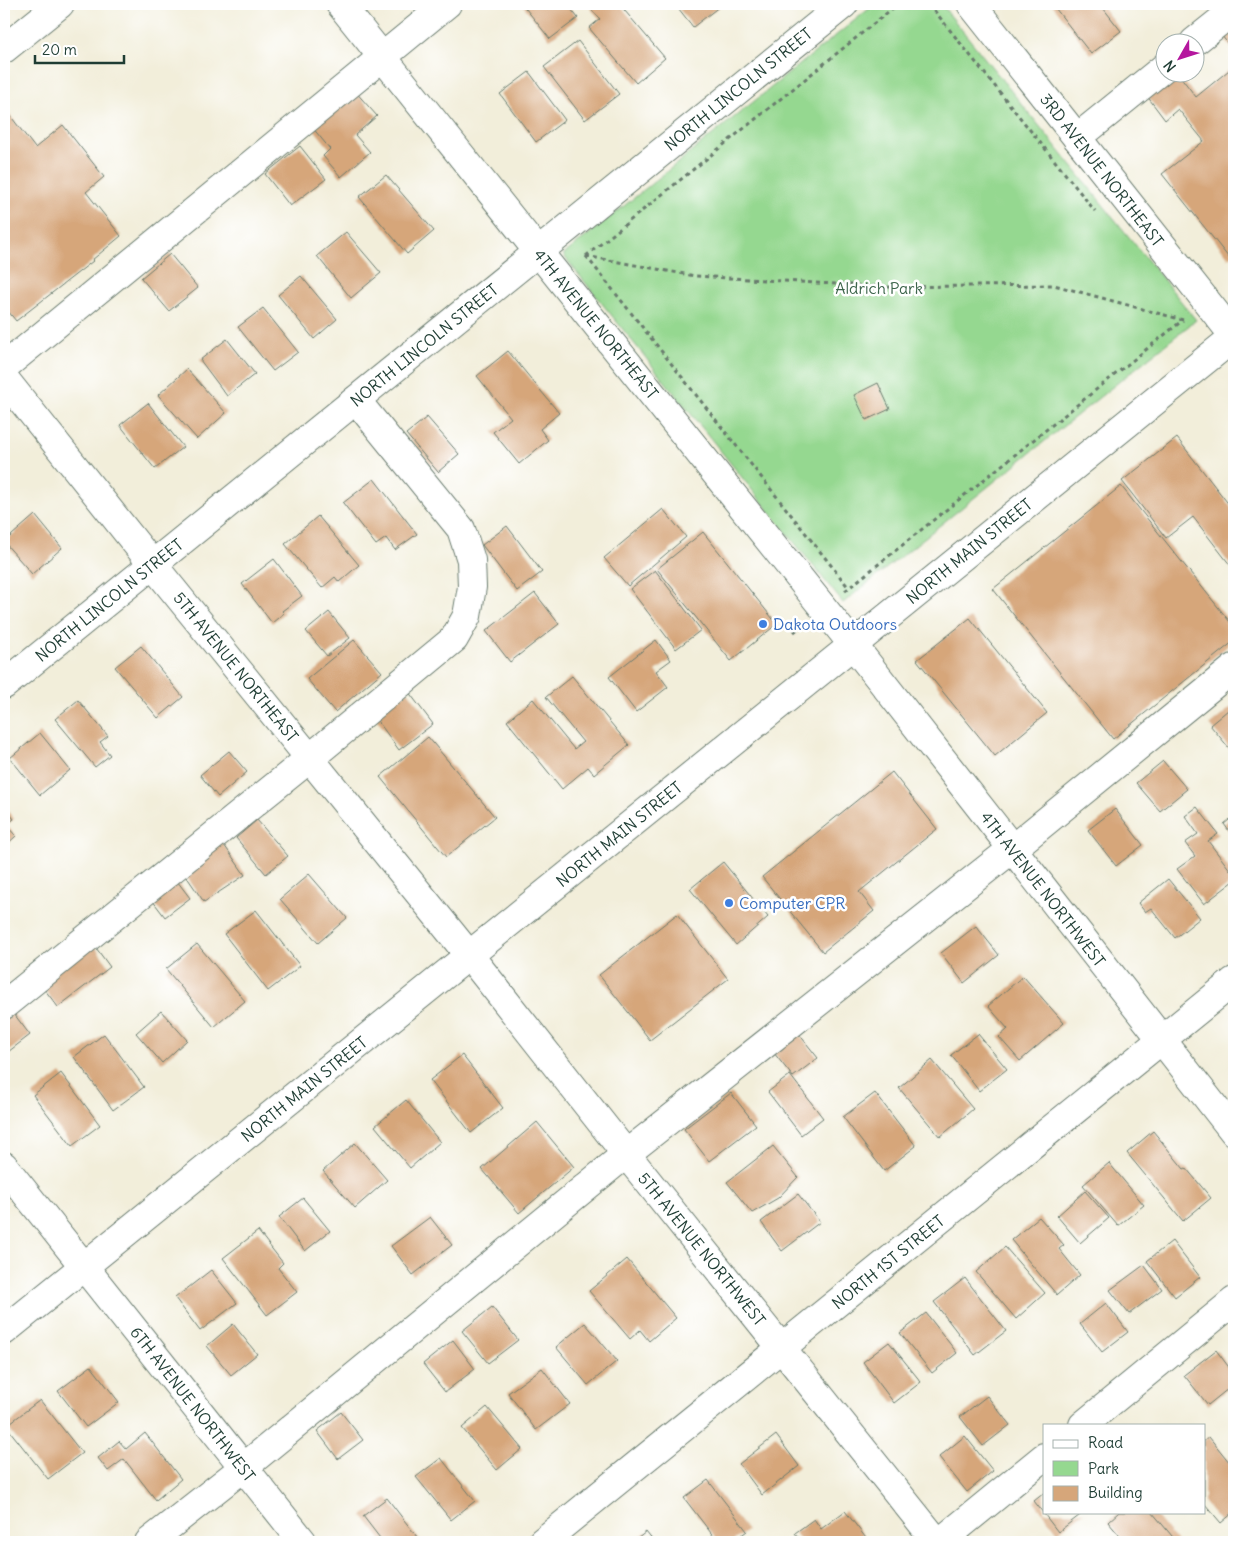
<svg xmlns="http://www.w3.org/2000/svg" width="1238" height="1546" font-family="Delius,sans-serif">
<style>
.green{fill:#95d890;stroke:#5a8a62}
.building{fill:#d6a67a}
.lines{fill:none;stroke-linecap:round;stroke-linejoin:round}
.minor-casing{stroke:#697b6e;stroke-width:30}
.path{stroke:#697b6e;stroke-width:3;stroke-dasharray:4 4;stroke-linecap:butt}
.minor{stroke:#fff;stroke-width:28}
.shop-dot{fill:#3f7fe0;stroke:#fff;stroke-width:2}
.labels{text-anchor:middle;dominant-baseline:central;stroke-width:5;stroke-linejoin:round;paint-order:stroke}
.street-label{font-size:16px;fill:#1f3d34;stroke:#fff}
.park-label{font-size:16px;fill:#3c644b;stroke:#fff}
.shop-label{font-size:16px;fill:#366cbe;stroke:#fff;text-anchor:start}
</style>
<rect width="100%" height="100%" fill="#fff"/>
<filter id="ink" filterUnits="userSpaceOnUse"><feTurbulence type="fractalNoise" baseFrequency=".02" numOctaves="2"/><feDisplacementMap in="SourceGraphic" scale="10" xChannelSelector="R" yChannelSelector="G"/><feConvolveMatrix kernelMatrix="1 2 1 2 8 2 1 2 1" color-interpolation-filters="sRGB"/></filter>
<filter id="wash" filterUnits="userSpaceOnUse"><feTurbulence type="fractalNoise" baseFrequency=".0096" numOctaves="4" result="noise"/><feDisplacementMap in="SourceGraphic" scale="20" xChannelSelector="R" yChannelSelector="G"/><feGaussianBlur stdDeviation="1.12" result="paint"/><feColorMatrix in="noise" values="0 0 0 0 0 0 0 0 0 0 0 0 0 0 0 0 0 1.4 0 .05"/><feComposite in="paint" operator="in"/></filter>
<g filter="url(#wash)">
<rect width="100%" height="100%" fill="#f2eeda"/>
<path class="green" d="M875,4H941L1196,320L843,603L563,255Z"/>
<g id="blocks">
<g class="building">
<path d="M522,4H567L578,18L550,39Z"/>
<path d="M593,4H615L617,6L619,4L665,58L636,83L589,28L600,19L589,7Z"/>
<path d="M675,4H718L720,6L693,27Z"/>
<path d="M1052,4H1100L1121,31L1091,54Z"/>
<path d="M1234,16V51L1217,30Z"/>
<path d="M578,41L619,94L585,120L544,67Z"/>
<path d="M1234,66V254L1229,258L1162,174L1204,141L1178,109L1165,120L1144,92L1177,72L1196,97Z"/>
<path d="M529,72L565,120L536,142L500,94Z"/>
<path d="M354,90L377,116L355,135L370,152L341,177L323,156L330,149L312,127Z"/>
<path d="M9,114L35,148L63,125L104,177L86,192L121,236L92,260L93,261L16,321L4,306V118Z"/>
<path d="M300,146L326,179L290,206L265,174Z"/>
<path d="M386,175L434,231L407,254L359,197Z"/>
<path d="M346,232L381,273L351,298L317,256Z"/>
<path d="M170,254L198,288L169,311L141,278Z"/>
<path d="M301,276L337,319L314,339L278,295Z"/>
<path d="M263,308L298,352L273,371L238,327Z"/>
<path d="M227,339L255,374L227,396L200,360Z"/>
<path d="M508,351L559,413L540,429L548,440L519,464L493,432L511,418L477,376Z"/>
<path d="M187,369L226,413L197,439L158,395Z"/>
<path d="M878,383L890,409L866,420L854,395Z"/>
<path d="M148,403L183,447L155,469L120,425Z"/>
<path d="M427,417L459,454L438,472L406,434Z"/>
<path d="M1177,438L1234,511V570L1193,517L1166,538L1122,481Z"/>
<path d="M374,479L417,534L395,550L386,538L376,545L343,503Z"/>
<path d="M1121,486L1234,627V641L1113,739L993,589Z"/>
<path d="M663,509L686,537L628,586L604,558Z"/>
<path d="M35,515L62,548L32,574L4,542Z"/>
<path d="M318,516L359,565L339,582L335,577L322,588L285,544Z"/>
<path d="M507,526L542,572L517,591L482,545Z"/>
<path d="M703,532L777,624L731,661L657,569Z"/>
<path d="M274,559L302,596L282,611L284,613L272,623L242,584Z"/>
<path d="M655,570L701,630L676,649L630,589Z"/>
<path d="M535,593L559,624L510,662L486,631Z"/>
<path d="M329,612L350,638L327,656L306,631Z"/>
<path d="M970,618L1047,713L995,756L917,660Z"/>
<path d="M354,640L382,672L335,712L307,679Z"/>
<path d="M656,640L671,660L656,671L668,687L636,712L609,677Z"/>
<path d="M141,646L183,697L158,718L115,667Z"/>
<path d="M572,676L629,745L594,774L588,767L562,789L507,721L533,699L574,749L583,742L546,697Z"/>
<path d="M408,691L433,724L399,750L374,716Z"/>
<path d="M78,700L108,736L100,742L110,755L95,767L55,719Z"/>
<path d="M1234,705V754L1210,725Z"/>
<path d="M40,733L70,770L40,795L10,758Z"/>
<path d="M428,737L495,817L446,857L380,777Z"/>
<path d="M229,751L247,772L218,797L200,775Z"/>
<path d="M1163,761L1187,789L1160,811L1136,783Z"/>
<path d="M892,772L937,829L859,892L874,911L823,952L762,877Z"/>
<path d="M4,807L14,819L6,825L16,836L4,847Z"/>
<path d="M1197,807L1218,834L1208,841L1234,875V881L1204,904L1177,869L1195,856L1185,843L1198,834L1185,816Z"/>
<path d="M1115,809L1143,845L1116,866L1088,830Z"/>
<path d="M1234,816V838L1224,824Z"/>
<path d="M257,820L288,856L266,874L236,838Z"/>
<path d="M222,842L245,875L204,902L182,870Z"/>
<path d="M723,862L768,917L736,945L690,889Z"/>
<path d="M171,873L190,898L165,917L146,892Z"/>
<path d="M309,874L347,918L318,943L280,899Z"/>
<path d="M1168,879L1200,918L1175,938L1151,908L1145,912L1138,903Z"/>
<path d="M256,910L300,966L268,991L224,934Z"/>
<path d="M677,914L728,979L650,1040L599,975Z"/>
<path d="M976,926L999,955L964,983L941,953Z"/>
<path d="M91,941L110,967L58,1007L38,981Z"/>
<path d="M197,944L245,1001L214,1027L166,969Z"/>
<path d="M1023,976L1064,1023L1020,1061L999,1037L1008,1029L988,1006Z"/>
<path d="M8,1006L30,1035L4,1055V1010Z"/>
<path d="M161,1011L187,1040L162,1063L136,1033Z"/>
<path d="M795,1029L818,1058L793,1077L770,1048Z"/>
<path d="M104,1034L144,1087L113,1110L74,1057Z"/>
<path d="M978,1034L1007,1069L979,1091L951,1055Z"/>
<path d="M462,1055L503,1108L471,1133L430,1080Z"/>
<path d="M932,1060L973,1109L940,1137L899,1088Z"/>
<path d="M61,1073L100,1125L72,1146L33,1095Z"/>
<path d="M790,1075L823,1118L801,1135L768,1092Z"/>
<path d="M731,1093L756,1125L709,1161L684,1129Z"/>
<path d="M875,1093L916,1146L884,1171L843,1117Z"/>
<path d="M406,1100L440,1142L410,1168L375,1126Z"/>
<path d="M537,1122L574,1167L519,1213L482,1169Z"/>
<path d="M1153,1131L1184,1169L1186,1168L1211,1198L1183,1221L1127,1153Z"/>
<path d="M355,1143L387,1180L355,1208L323,1171Z"/>
<path d="M773,1146L798,1177L778,1198L752,1213L727,1182Z"/>
<path d="M1109,1163L1144,1205L1118,1226L1083,1185Z"/>
<path d="M1085,1191L1109,1218L1080,1243L1057,1216Z"/>
<path d="M798,1194L820,1222L782,1251L761,1222Z"/>
<path d="M303,1198L330,1231L305,1251L279,1217Z"/>
<path d="M430,1217L452,1245L413,1275L391,1246Z"/>
<path d="M1039,1217L1064,1245L1059,1249L1080,1275L1057,1295L1011,1240Z"/>
<path d="M258,1231L283,1263L278,1268L297,1292L267,1315L223,1258Z"/>
<path d="M1172,1241L1200,1277L1175,1297L1147,1261Z"/>
<path d="M1005,1247L1045,1293L1016,1319L976,1272Z"/>
<path d="M627,1259L676,1318L649,1341L640,1330L630,1339L589,1291Z"/>
<path d="M1144,1265L1162,1289L1129,1314L1110,1290Z"/>
<path d="M211,1270L237,1303L200,1331L175,1298Z"/>
<path d="M965,1278L1006,1331L975,1355L934,1302Z"/>
<path d="M1106,1303L1128,1332L1102,1352L1080,1324Z"/>
<path d="M492,1307L518,1340L488,1363L462,1331Z"/>
<path d="M926,1313L957,1353L932,1373L900,1333Z"/>
<path d="M585,1323L617,1361L588,1385L556,1347Z"/>
<path d="M233,1324L257,1354L231,1375L207,1346Z"/>
<path d="M453,1340L475,1369L445,1392L423,1364Z"/>
<path d="M889,1342L921,1382L894,1403L863,1362Z"/>
<path d="M1216,1350L1234,1374V1384L1208,1405L1184,1375Z"/>
<path d="M91,1366L119,1402L86,1427L58,1391Z"/>
<path d="M542,1368L570,1404L536,1430L508,1393Z"/>
<path d="M987,1396L1010,1425L983,1446L960,1417Z"/>
<path d="M40,1400L82,1453L48,1479L6,1426Z"/>
<path d="M487,1407L522,1449L497,1470L462,1428Z"/>
<path d="M341,1412L363,1440L338,1459L317,1431Z"/>
<path d="M145,1433L181,1479L156,1500L124,1459L108,1471L98,1458L119,1441L126,1449Z"/>
<path d="M776,1435L799,1466L762,1495L739,1464Z"/>
<path d="M965,1436L993,1471L967,1492L939,1457Z"/>
<path d="M1209,1437L1234,1468V1512L1221,1523L1204,1503V1441Z"/>
<path d="M441,1458L475,1501L451,1520L416,1477Z"/>
<path d="M708,1480L747,1531L732,1542H718L684,1498Z"/>
<path d="M1044,1493V1512H1084L1058,1532L1034,1501Z"/>
<path d="M387,1498L421,1542H383L363,1516Z"/>
<path d="M845,1511L869,1542H802L795,1533L814,1519L821,1529Z"/>
<path d="M1119,1512H1152L1177,1542H1125L1108,1522Z"/>
<path d="M646,1532L654,1542H633Z"/>
</g>
</g>
</g>
<g filter="url(#ink)">
<use href="#blocks" fill-opacity="0" stroke="#697b6e" stroke-width="1"/>
<g class="lines">
<defs>
<g id="minor">
<path d="M340,4L853,645L1234,1132"/>
<path d="M971,4L1234,336"/>
<path d="M1194,42L1234,10"/>
<path d="M4,49L60,4"/>
<path d="M1077,138L1166,66"/>
<path d="M4,367L447,4"/>
<path d="M4,378L153,565L469,955L626,1154L937,1542"/>
<path d="M4,685L844,4"/>
<path d="M4,1005L310,758L454,639L467,616L472,587L471,560L461,529L356,400"/>
<path d="M4,1166L303,1542"/>
<path d="M4,1331L1234,337"/>
<path d="M1083,1425L1234,1301"/>
<path d="M149,1542L243,1468L626,1154L1012,849L1234,668"/>
<path d="M542,1542L1234,981"/>
<path d="M940,1542L1044,1457"/>
</g>
</defs>
<use href="#minor" class="minor-casing"/>
<g class="path">
<path d="M929,4L1095,211"/>
<path d="M586,256L695,276L887,287L1054,285L1183,320"/>
<path d="M586,256L849,588"/>
<path d="M586,256L898,4"/>
<path d="M1229,282L1234,277"/>
<path d="M845,591L1183,320"/>
<path d="M794,632L801,626"/>
</g>
<use href="#minor" class="minor"/>
</g>
</g>
<g class="shop-dot">
<circle cx="763" cy="624" r="5"/>
<circle cx="729" cy="903" r="5"/>
</g>
<g class="labels">
<g class="street-label">
<text transform="translate(738 89) rotate(-39)">NORTH LINCOLN STREET</text>
<text transform="translate(1102 170) rotate(52)">3RD AVENUE NORTHEAST</text>
<text transform="translate(596 324) rotate(51)">4TH AVENUE NORTHEAST</text>
<text transform="translate(424 345) rotate(-39)">NORTH LINCOLN STREET</text>
<text transform="translate(969 551) rotate(-39)">NORTH MAIN STREET</text>
<text transform="translate(109 600) rotate(-39)">NORTH LINCOLN STREET</text>
<text transform="translate(236 667) rotate(51)">5TH AVENUE NORTHEAST</text>
<text transform="translate(619 834) rotate(-39)">NORTH MAIN STREET</text>
<text transform="translate(1043 889) rotate(52)">4TH AVENUE NORTHWEST</text>
<text transform="translate(304 1089) rotate(-39)">NORTH MAIN STREET</text>
<text transform="translate(702 1249) rotate(51)">5TH AVENUE NORTHWEST</text>
<text transform="translate(888 1262) rotate(-39)">NORTH 1ST STREET</text>
<text transform="translate(193 1404) rotate(52)">6TH AVENUE NORTHWEST</text>
</g>
<g class="park-label">
<text x="879" y="288">Aldrich Park</text>
</g>
<g class="shop-label">
<text x="773" y="624">Dakota Outdoors</text>
<text x="739" y="903">Computer CPR</text>
</g>
</g>
<rect width="1238" height="1546" fill="none" stroke="#fff" stroke-width="20"/>
<rect x="1043" y="1424" width="162" height="90" fill="#ffffff" stroke="#a5b1ae"/>
<rect x="1053" y="1440" width="25" height="8" fill="#ffffff" stroke="#a5b1ae"/>
<text x="1088" y="1448" font-size="15" fill="#1f3d34">Road</text>
<rect x="1053" y="1461" width="25" height="15" fill="#95d890" stroke="#a5b1ae"/>
<text x="1088" y="1474" font-size="15" fill="#1f3d34">Park</text>
<rect x="1053" y="1486" width="25" height="15" fill="#d6a67a" stroke="#a5b1ae"/>
<text x="1088" y="1498" font-size="15" fill="#1f3d34">Building</text>
<g transform="translate(1180 58) rotate(231)"><circle r="24" fill="#ffffff" stroke="#a5b1ae"/>
<path d="M0-4L9 19L0 12L-9 19Z" fill="#b5179e"/>
<text y="-8" font-size="14" font-weight="bold" text-anchor="middle" fill="#1f3d34">N</text>
</g>
<path d="M35 55v8h89v-8" fill="none" stroke="#1f3d34" stroke-width="2.5"/>
<text x="42" y="55" font-size="15" fill="#1f3d34" stroke="#ffffff" stroke-width="4" paint-order="stroke">20 m</text>
</svg>
